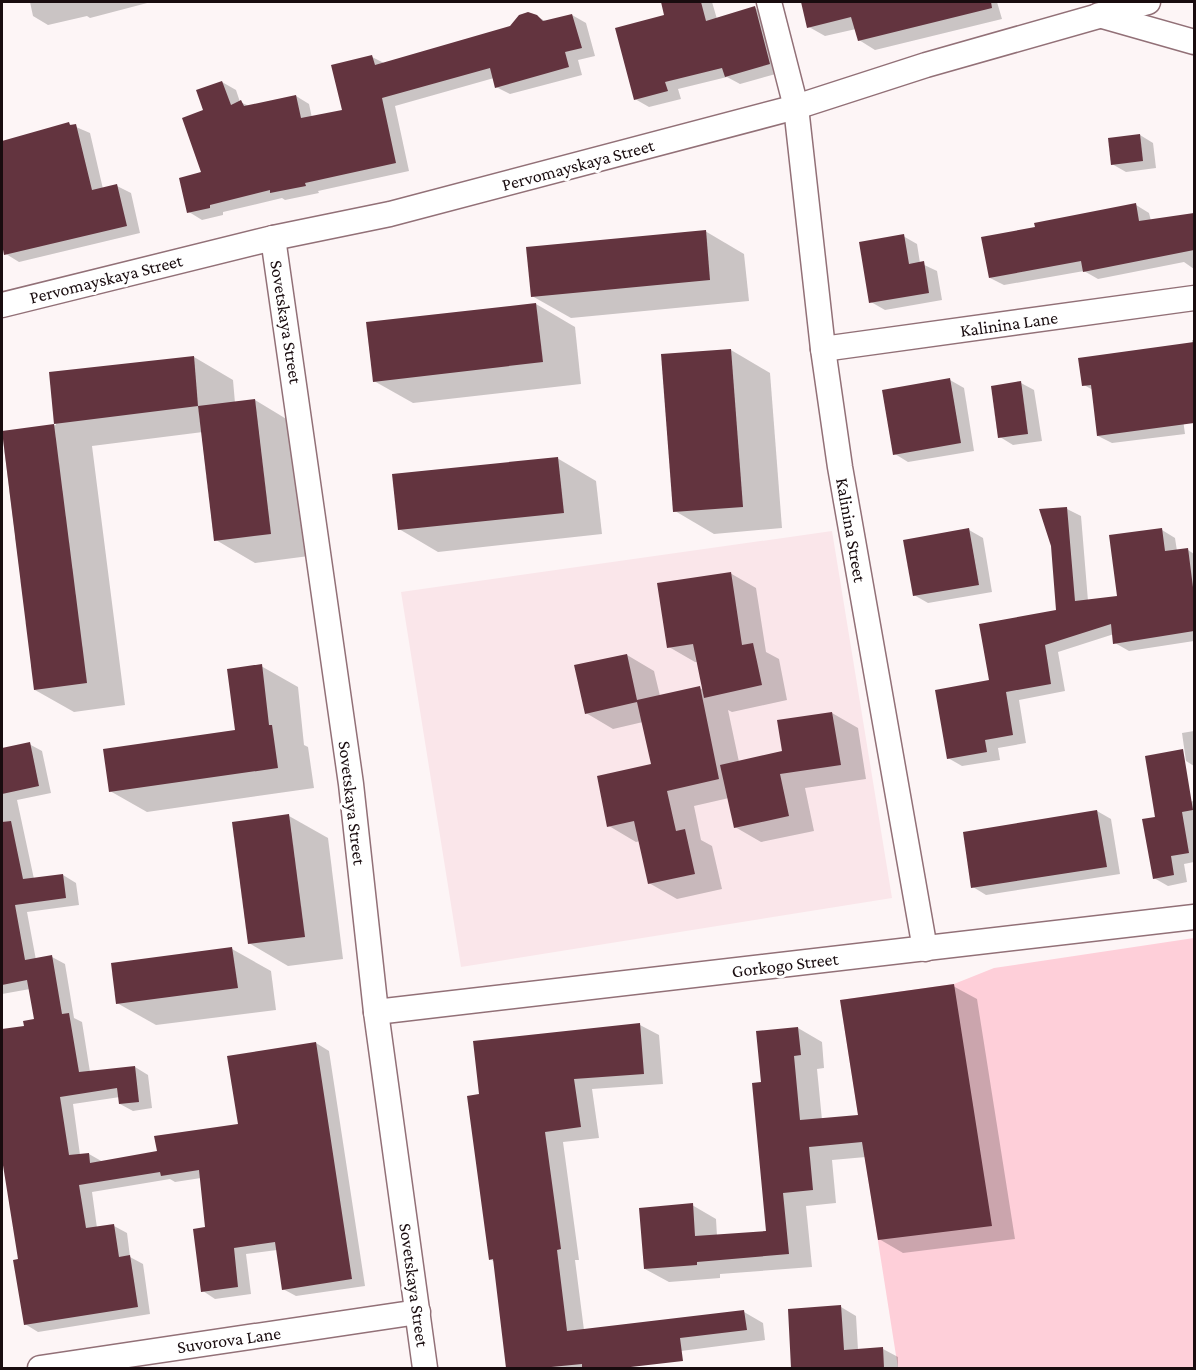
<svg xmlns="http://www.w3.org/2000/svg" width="1196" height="1370" font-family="'Crimson Pro',serif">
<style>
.built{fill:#fae6ea}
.green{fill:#fecfd9}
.shadow{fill:#0003}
.building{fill:#63343f}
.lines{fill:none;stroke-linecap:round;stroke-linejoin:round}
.street-casing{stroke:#927077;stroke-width:27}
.street{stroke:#fff;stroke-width:24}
.labels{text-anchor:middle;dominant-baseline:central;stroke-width:6;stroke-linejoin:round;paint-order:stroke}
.street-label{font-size:18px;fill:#190c0f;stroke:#fff}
</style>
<rect width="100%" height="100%" fill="#fdf5f6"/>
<path class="built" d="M832,531L892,898L461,967L401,592Z"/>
<path class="green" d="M1194,938V1368H898L840,1000L954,984L994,968Z"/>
<g class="shadow">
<path d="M30,2H151L90,18L87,16L48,25L33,16Z"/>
<path d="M662,2H712L717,19L755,8L769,16L783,72L740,84L727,77L678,89L681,99L649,107L635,99L666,16Z"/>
<path d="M802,2H997L1002,19L875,50L859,40L856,29L825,36L809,27Z"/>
<path d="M572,15L586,23L595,56L578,60L582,75L510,94L496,87L494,78L395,106L409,171L318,191L319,193L285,200L282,198L223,212V215L202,220L189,212L203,173L205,111L222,82L236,90L240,102L249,106L296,96L309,104L312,118L343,111L372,57L384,63L510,28L536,16L547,22Z"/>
<path d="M69,124L90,133L103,189L117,186L131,193L140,233L19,262L6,254L2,239V142Z"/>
<path d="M1140,135L1153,143L1156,168L1126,172L1112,164Z"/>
<path d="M1136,205L1149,213L1151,221L1194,214V269L1184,262L1098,279L1084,271L1004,285L990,278L1036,229Z"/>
<path d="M705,231L744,254L749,301L571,318L532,296Z"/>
<path d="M903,236L917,244L920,263L937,271L942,300L885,310L871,302Z"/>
<path d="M536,304L575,327L581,384L413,403L374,381Z"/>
<path d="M1192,340H1194V410L1182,412L1185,434L1112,443L1098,436L1093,390L1084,385L1192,344Z"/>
<path d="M731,350L770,373L782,528L714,534L675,511Z"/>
<path d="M194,357L233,380L235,403L255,400L293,423L309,556L255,563L216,540L203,432L92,446L125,705L74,712L35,690L2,432L56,425L51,373Z"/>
<path d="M950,380L964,388L974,451L908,462L895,454Z"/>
<path d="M1021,383L1034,390L1042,441L1013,445L1000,437Z"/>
<path d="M557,458L596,481L602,534L438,552L399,529Z"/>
<path d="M1067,509L1081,516L1088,601L1118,597L1162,530L1175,538L1177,551L1188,550L1194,554V641L1129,651L1115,643L1114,634L1058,652L1065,691L1019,700L1026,743L998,748L1000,760L962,766L948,758L990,681L1058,611Z"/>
<path d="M969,530L983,538L992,592L928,603L914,595Z"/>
<path d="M730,573L756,588L766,652L779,659L787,700L732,712L728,710L739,762L784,753L832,713L858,728L866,779L805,788L814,831L761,842L735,827L729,798L694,806L701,840L712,846L722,889L677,899L649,883L640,841L636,842L609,826L653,766L643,722L613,729L586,713L627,655L654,671L660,696L699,688L705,690L699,662H695L669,647Z"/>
<path d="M261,666L298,687L304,745L308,747L314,788L147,812L110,791L236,732Z"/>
<path d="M1194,731V766L1186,761L1182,733Z"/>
<path d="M29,744L42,751L51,793L17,800L34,879L63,875L76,883L79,905L27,912L36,960L52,957L65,964L74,1018L82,1022L90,1072L135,1067L148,1075L152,1108L133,1111L120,1104V1097L73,1104L80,1155L89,1154L103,1162L158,1153L240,1125L316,1043L329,1051L365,1286L296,1296L283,1289L277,1250L246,1254L251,1294L215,1299L203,1291L206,1229L201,1178L175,1182L170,1179L92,1192L97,1228L114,1226L127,1233L130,1257L143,1264L150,1314L38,1332L25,1324L19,1260L2,1148V1031L25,1027L36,1020L30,989L2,994V750Z"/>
<path d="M1194,801V862L1184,864L1187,882L1168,886L1154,878L1155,807Z"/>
<path d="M1097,811L1111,819L1120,874L986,895L973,887Z"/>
<path d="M289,816L328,838L343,959L288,966L249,943Z"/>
<path d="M232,949L271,971L276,1010L156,1025L117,1003Z"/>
<path d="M953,986L977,999L1015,1239L903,1253L879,1239L866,1157L832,1160L836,1203L806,1206L812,1267L720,1274V1278L669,1282L645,1269L692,1205L716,1219L717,1236L768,1232L763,1083L798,1028L822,1042L824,1068L817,1069L822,1120L860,1116Z"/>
<path d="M640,1025L659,1035L663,1084L592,1089L599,1138L563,1142L579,1260H575L584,1330L744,1312L763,1323L765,1340L619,1359L620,1368H508L495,1262L490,1259L481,1095Z"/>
<path d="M841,1307L856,1316L858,1350L883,1349L898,1357V1368H793L790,1310Z"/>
</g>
<g class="building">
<path d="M661,2H701L706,21L755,6L770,64L725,77L722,68L665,82L668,91L634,100L615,28L664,15Z"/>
<path d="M801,2H991L992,8L858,41L851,17L807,28Z"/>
<path d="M528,12L537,15L543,21L572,14L582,48L565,52L569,67L495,88L490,68L382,98L396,163L305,183L306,186L270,193V190L210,205V208L187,213L179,178L201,172L182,118L203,110L196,90L222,81L231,105L241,100L244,106L296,95L301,118L342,110L331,65L372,55L375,65L510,26L519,15Z"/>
<path d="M69,122L70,125L76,124L92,190L117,184L127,226L4,255L2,244V141Z"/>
<path d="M1140,134L1143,161L1111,165L1108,138Z"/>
<path d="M1136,203L1139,221L1194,213V250L1083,272L1081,261L989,278L981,237L1035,227L1034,223Z"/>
<path d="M706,230L710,280L531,297L526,247Z"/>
<path d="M904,234L909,264L924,261L929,293L869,303L859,242Z"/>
<path d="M536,303L543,362L373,382L366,322Z"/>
<path d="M1194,342V423L1097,436L1091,385L1082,386L1078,358Z"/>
<path d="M731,349L743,507L673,512L661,354Z"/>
<path d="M194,356L198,406L54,424L49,372Z"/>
<path d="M950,378L961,443L893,455L882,390Z"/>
<path d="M1021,381L1028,434L998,438L991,386Z"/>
<path d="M255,399L271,534L214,541L198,406Z"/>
<path d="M54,424L87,683L34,690L2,431Z"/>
<path d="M558,457L564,513L398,530L392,474Z"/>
<path d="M1067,507L1075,601L1117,596L1109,535L1162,528L1165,551L1188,548L1194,595V631L1113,644L1111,624L1045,645L1051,684L1006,692L1013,735L985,740L987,752L947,759L935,690L989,680L979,624L1056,610L1051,546L1039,509Z"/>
<path d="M969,528L979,585L913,596L903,540Z"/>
<path d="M731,572L742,645L753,643L762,685L704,698L693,644L667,648L657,583Z"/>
<path d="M627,654L637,700L700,686L719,779L667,791L676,831L685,829L695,874L648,884L634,821L607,827L597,776L651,764L637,702L585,714L574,665Z"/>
<path d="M262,664L269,725H272L278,768L109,792L103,749L235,730L227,669Z"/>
<path d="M832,712L841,765L780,774L789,816L734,828L720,765L782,751L777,720Z"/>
<path d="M30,742L39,786L2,794V748Z"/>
<path d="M1183,749L1193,810L1182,812L1189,853L1171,856L1174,875L1153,879L1142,819L1155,817L1145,756Z"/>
<path d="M1097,810L1107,867L971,888L963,832Z"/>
<path d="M289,814L305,937L248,944L232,822Z"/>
<path d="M11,821L23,879L63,874L66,898L15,905L25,960L52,955L62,1014L69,1013L79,1072L135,1066L139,1102L119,1104L117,1088L60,1097L69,1155L89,1153L90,1163L157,1151L154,1136L238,1124L227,1056L316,1042L352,1279L282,1290L275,1242L234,1248L238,1287L201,1292L193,1229L205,1227L199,1170L161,1176L160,1172L79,1185L86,1228L114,1224L119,1257L130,1255L138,1307L24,1325L13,1260L18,1259L2,1159V1029L24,1026L23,1021L34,1019L27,980L2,985V822Z"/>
<path d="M232,947L238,988L116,1004L111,963Z"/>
<path d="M954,984L992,1226L878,1240L862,1142L809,1147L813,1190L783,1193L789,1254L697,1262V1265L644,1269L639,1208L693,1203L695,1236L766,1231L752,1083L761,1082L756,1031L798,1027L801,1055L794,1056L800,1120L858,1115L840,1000Z"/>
<path d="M640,1023L644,1074L574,1079L581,1127L545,1132L561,1249L557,1250L567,1331L744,1310L747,1330L680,1338L683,1361L622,1368H582V1364L541,1368H506L493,1259L489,1260L467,1096L479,1094L473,1041Z"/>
<path d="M841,1305L844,1350L883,1347L884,1368H791L788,1309Z"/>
</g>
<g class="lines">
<defs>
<g id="street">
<path d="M769,2L796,107L823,349L840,467L925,949"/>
<path d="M1099,15L1194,42"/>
<path d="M273,238L351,784L376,1012L425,1368"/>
<path d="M2,305L273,238L390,214L796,107L926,65L1148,2"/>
<path d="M823,349L1194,298"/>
<path d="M376,1012L1194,917"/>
<path d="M40,1368L418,1312"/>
</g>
</defs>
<use href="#street" class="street-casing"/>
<use href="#street" class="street"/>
</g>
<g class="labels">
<g class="street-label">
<text transform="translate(578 165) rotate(-15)">Pervomayskaya Street</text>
<text transform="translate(106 279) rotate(-14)">Pervomayskaya Street</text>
<text transform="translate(286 322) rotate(81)">Sovetskaya Street</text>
<text transform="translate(1009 324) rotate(-8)">Kalinina Lane</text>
<text transform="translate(851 530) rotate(80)">Kalinina Street</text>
<text transform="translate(352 803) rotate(83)">Sovetskaya Street</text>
<text transform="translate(785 965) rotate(-7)">Gorkogo Street</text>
<text transform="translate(414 1285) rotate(82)">Sovetskaya Street</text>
<text transform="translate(229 1340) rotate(-8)">Suvorova Lane</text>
</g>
</g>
<rect width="1196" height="1370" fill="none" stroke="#190c0f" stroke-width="6"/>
</svg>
